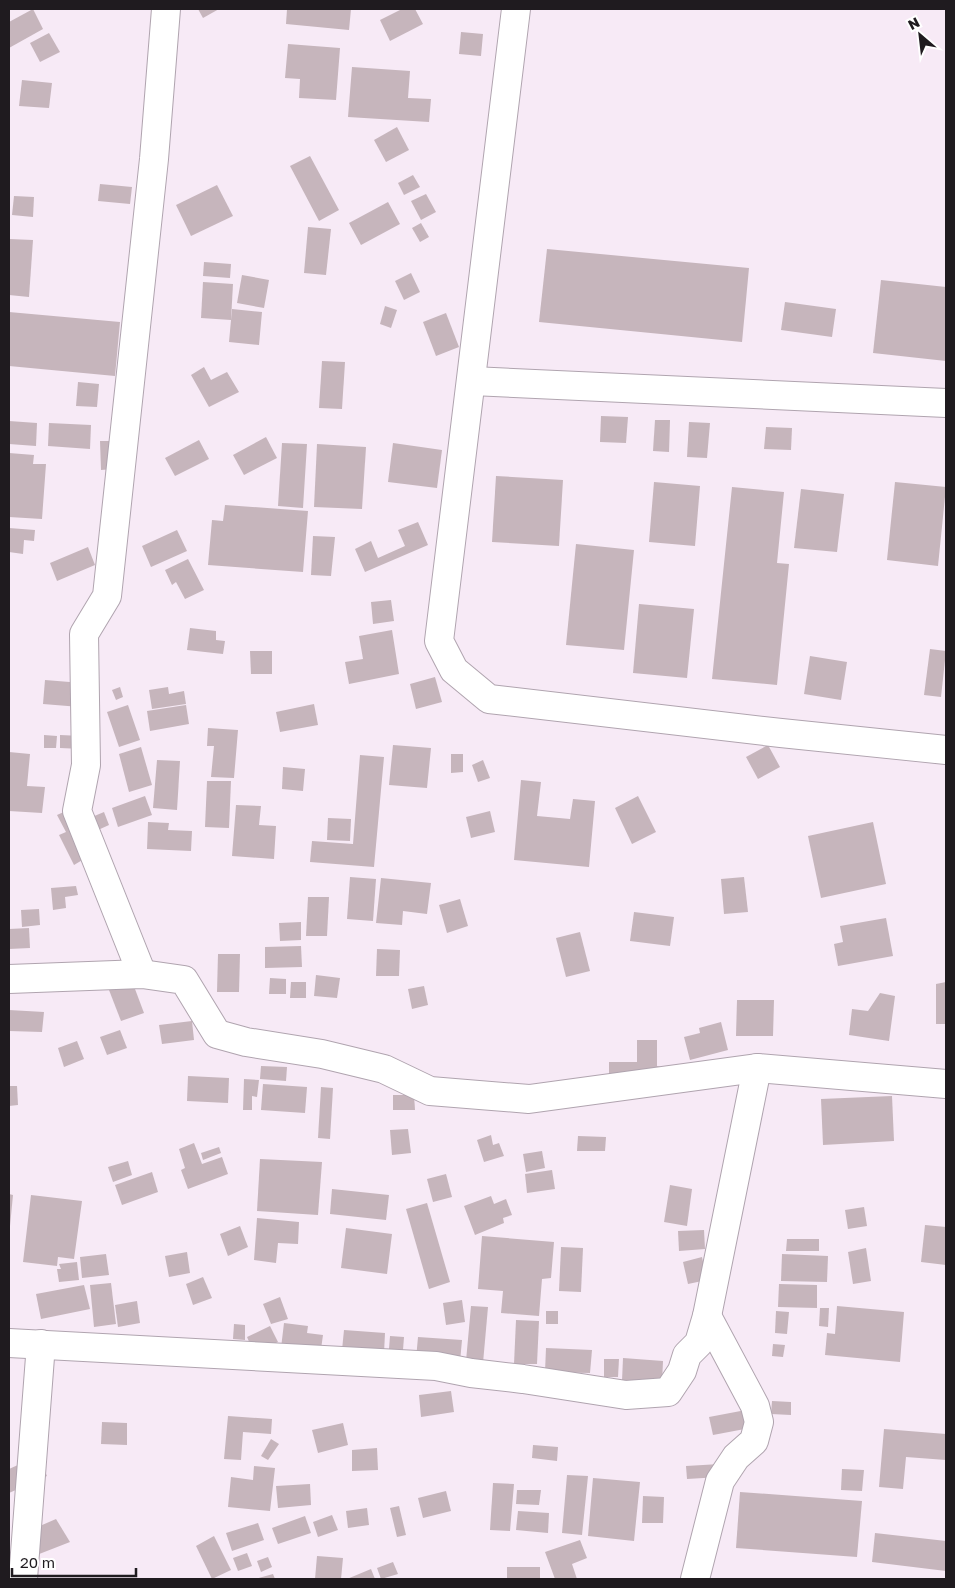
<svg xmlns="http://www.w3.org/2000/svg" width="955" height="1588" font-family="'Golos Text',sans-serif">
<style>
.building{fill:#c6b5bc}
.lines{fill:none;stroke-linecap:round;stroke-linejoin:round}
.minor-casing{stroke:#b0a4af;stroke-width:30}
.minor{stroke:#fff;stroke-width:28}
</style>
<rect width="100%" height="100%" fill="#f7eaf6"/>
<g class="building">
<path d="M33,9L43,29L9,48V22Z"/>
<path d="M198,9H219L203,18Z"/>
<path d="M287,9H351L349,30L286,24Z"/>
<path d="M402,9H415L423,24L390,41L380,20Z"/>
<path d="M461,32L483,34L481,56L459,54Z"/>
<path d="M49,33L60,52L40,62L30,43Z"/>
<path d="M288,44L340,48L336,100L299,98L300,79L285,78Z"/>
<path d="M352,67L410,71L408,98L431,99L429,122L348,117Z"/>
<path d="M22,80L52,83L49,108L19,106Z"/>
<path d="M397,127L409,150L386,162L374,140Z"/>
<path d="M310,156L339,210L319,221L290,166Z"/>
<path d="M413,175L420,187L404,195L398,183Z"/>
<path d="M100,184L132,187L130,204L98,201Z"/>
<path d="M217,185L233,216L191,236L176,205Z"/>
<path d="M426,194L436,212L421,220L411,201Z"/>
<path d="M14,196L34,197L33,217L12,215Z"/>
<path d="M388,202L400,224L361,245L349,223Z"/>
<path d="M421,223L429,237L420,242L412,228Z"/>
<path d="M308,227L331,229L326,275L304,273Z"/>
<path d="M9,239L33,240L29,297L9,295Z"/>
<path d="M547,249L749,268L742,342L539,322Z"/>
<path d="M204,262L231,264L230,278L203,276Z"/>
<path d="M411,273L420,292L404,300L395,281Z"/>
<path d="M242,275L269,280L264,308L237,303Z"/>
<path d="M881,280L946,287V361L873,353Z"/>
<path d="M203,282L233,284L231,320L201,318Z"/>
<path d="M785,302L836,309L832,337L781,330Z"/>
<path d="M385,306L397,310L391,328L380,324Z"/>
<path d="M232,309L262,312L259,345L229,342Z"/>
<path d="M9,312L120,322L115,376L9,366Z"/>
<path d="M446,313L459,347L436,356L423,322Z"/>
<path d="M322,361L345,362L342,409L319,408Z"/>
<path d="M204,367L211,380L227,372L239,392L209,407L191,375Z"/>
<path d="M78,382L99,384L97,407L76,406Z"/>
<path d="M601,416L628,417L626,443L600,442Z"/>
<path d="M655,420H670L669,452L653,451Z"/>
<path d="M9,421L37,423L36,446L9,444Z"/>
<path d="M689,422L710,423L707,458L687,457Z"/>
<path d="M49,423L91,425L90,449L48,446Z"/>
<path d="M766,427L792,428L791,450L764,449Z"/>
<path d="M266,437L277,458L244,475L233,455Z"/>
<path d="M199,440L209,459L175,476L165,458Z"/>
<path d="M100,441H112L113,469L101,470Z"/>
<path d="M282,443L307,444L303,508L278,506Z"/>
<path d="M393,443L442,450L437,488L388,482Z"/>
<path d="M317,444L366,447L362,509L314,507Z"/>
<path d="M9,453L34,455L33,464H46L42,519L9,517Z"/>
<path d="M496,476L563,480L559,546L492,542Z"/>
<path d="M654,482L700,486L695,546L649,542Z"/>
<path d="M895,482L946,487L938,566L887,560Z"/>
<path d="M732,487L784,492L777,563L789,564L777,685L712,679Z"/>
<path d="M801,489L844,494L837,552L794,548Z"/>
<path d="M225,505L308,511L303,572L208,565L212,520L223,521Z"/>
<path d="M418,522L428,545L365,572L355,549L371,541L378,558L405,546L398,530Z"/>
<path d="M9,528L35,530L34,541L24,540L23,554L9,552Z"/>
<path d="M177,530L187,551L151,567L142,546Z"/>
<path d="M313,536L335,537L331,576L311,575Z"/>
<path d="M576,544L634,550L624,650L566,645Z"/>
<path d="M88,547L95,565L57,581L50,563Z"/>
<path d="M188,559L204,590L185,599L176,582L172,585L165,570Z"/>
<path d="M391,600L394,621L373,624L371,602Z"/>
<path d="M639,604L694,609L687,678L633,673Z"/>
<path d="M190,628L216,631V640L225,641L223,654L187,650Z"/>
<path d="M392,630L399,674L349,684L345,662L363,659L359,636Z"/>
<path d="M930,649L946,651L941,697L924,695Z"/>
<path d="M250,651H272V674H251Z"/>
<path d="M810,656L847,662L841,700L804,694Z"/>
<path d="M435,677L442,702L416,709L410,684Z"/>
<path d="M45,680L82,683L80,707L43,704Z"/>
<path d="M120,687L123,697L116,700L112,690Z"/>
<path d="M168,687L169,694L184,691L186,704L152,709L149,690Z"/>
<path d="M314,704L318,725L280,732L276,712Z"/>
<path d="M128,705L140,740L119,747L107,712Z"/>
<path d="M186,705L189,724L150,731L147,711Z"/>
<path d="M208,728L238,730L234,778L211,777L214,746H207Z"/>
<path d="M44,735L57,736L56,748H44Z"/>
<path d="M60,735L82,736V749L60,748Z"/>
<path d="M393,745L431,748L427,788L389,785Z"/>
<path d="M768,745L780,767L758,779L746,757Z"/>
<path d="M141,747L152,785L129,792L119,754Z"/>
<path d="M9,752L30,754L27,786L45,787L42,813L9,811Z"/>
<path d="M451,754H463V772L451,773Z"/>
<path d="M360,755L384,757L374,867L310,862L312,841L353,844Z"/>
<path d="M157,760L180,761L177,810L153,808Z"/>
<path d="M483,760L490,778L478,782L472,765Z"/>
<path d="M283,767L305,769L303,791L282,789Z"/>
<path d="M521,780L541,782L537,816L570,819L573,799L595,801L589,867L514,860Z"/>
<path d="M207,781H231L229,828L205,827Z"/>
<path d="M145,796L152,815L118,827L112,808Z"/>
<path d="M638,796L656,832L632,844L615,808Z"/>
<path d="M236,805L261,806L259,825L276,826L274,859L232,856Z"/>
<path d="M66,811L89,856L74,865L59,835L66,832L57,815Z"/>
<path d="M490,811L495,832L471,838L466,817Z"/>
<path d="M104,812L109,825L98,830L92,817Z"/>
<path d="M328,818L351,819L350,841L327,840Z"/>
<path d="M148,822L169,823L168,830L192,831L191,851L147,849Z"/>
<path d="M873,822L886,884L821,898L808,836Z"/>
<path d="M350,877L376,879L373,921L347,919Z"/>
<path d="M744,877L748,912L724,914L721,879Z"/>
<path d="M381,878L431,883L427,914L403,911L402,925L376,923Z"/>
<path d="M76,886L78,895L65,897L66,908L53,910L51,888Z"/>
<path d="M308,897H329L327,936H306Z"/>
<path d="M460,899L468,926L447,933L439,905Z"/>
<path d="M39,909L40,925L22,927L21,910Z"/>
<path d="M634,912L674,917L670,946L630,941Z"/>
<path d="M886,918L893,956L838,966L834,944L843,942L840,926Z"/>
<path d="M301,922V940L280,941L279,923Z"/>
<path d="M29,928L30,948L9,949V929Z"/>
<path d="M580,932L590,971L566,977L556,938Z"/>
<path d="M301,946L302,967L265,968V947Z"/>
<path d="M377,949L400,950L399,976H376Z"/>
<path d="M218,954H240L239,992H217Z"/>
<path d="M316,975L340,978L337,998L314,996Z"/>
<path d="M270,978L286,979V994H269Z"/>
<path d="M132,981L144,1013L121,1021L109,990Z"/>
<path d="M291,982H306V998H290Z"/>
<path d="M946,982V1024H936V984Z"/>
<path d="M424,986L428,1005L412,1009L408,989Z"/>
<path d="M880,993L895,996L889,1041L849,1035L852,1009L868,1011Z"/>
<path d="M737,1000H774L773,1036H736Z"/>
<path d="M9,1010L44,1012L42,1032L9,1031Z"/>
<path d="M192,1021L194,1040L162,1044L159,1025Z"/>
<path d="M721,1022L728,1050L690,1060L684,1037L700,1033L699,1028Z"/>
<path d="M120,1030L127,1048L107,1055L100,1037Z"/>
<path d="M637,1040H657V1066L661,1067L660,1092L609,1091V1062H637Z"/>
<path d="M77,1041L84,1059L64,1067L58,1048Z"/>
<path d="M261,1066L287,1067L286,1081L260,1079Z"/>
<path d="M188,1076L229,1078L228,1103L187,1101Z"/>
<path d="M244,1079L259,1080L257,1097L252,1096V1110H243Z"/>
<path d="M263,1084L307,1087L305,1113L261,1110Z"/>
<path d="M9,1086H17L18,1105L9,1106Z"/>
<path d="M321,1087L333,1088L330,1139L318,1138Z"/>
<path d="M393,1095H414L415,1110H393Z"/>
<path d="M892,1096L894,1141L823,1145L821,1099Z"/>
<path d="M408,1129L411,1153L392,1155L390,1130Z"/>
<path d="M491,1135L493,1145L499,1143L504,1156L484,1162L477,1140Z"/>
<path d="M578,1136L606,1137L605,1151H577Z"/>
<path d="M194,1143L202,1164L222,1157L228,1174L188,1189L181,1170L185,1168L179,1149Z"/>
<path d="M219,1147L221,1153L203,1160L201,1153Z"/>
<path d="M542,1151L545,1168L526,1172L523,1154Z"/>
<path d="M260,1159L322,1162L318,1215L257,1211Z"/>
<path d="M128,1161L132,1175L113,1182L108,1167Z"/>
<path d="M552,1170L555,1189L527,1193L525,1174Z"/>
<path d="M152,1172L158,1192L122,1205L115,1185Z"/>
<path d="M446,1174L452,1197L433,1202L427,1179Z"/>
<path d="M670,1185L692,1189L687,1226L664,1222Z"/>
<path d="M332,1189L389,1195L386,1220L330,1214Z"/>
<path d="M9,1194L13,1195L10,1226H9Z"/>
<path d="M31,1195L82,1201L74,1259L58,1257L57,1266L23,1262Z"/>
<path d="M491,1196L494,1204L506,1199L512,1215L503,1218L504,1223L475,1235L464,1206Z"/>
<path d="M427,1203L450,1282L429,1289L406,1209Z"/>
<path d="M864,1207L867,1226L848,1229L845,1210Z"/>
<path d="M257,1218L299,1222L298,1244L278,1243L276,1263L254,1260Z"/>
<path d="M925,1225L946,1227V1265L921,1262Z"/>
<path d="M240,1226L248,1247L228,1256L220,1234Z"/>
<path d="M346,1228L392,1234L387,1274L341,1268Z"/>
<path d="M704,1230L705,1249L679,1251L678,1231Z"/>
<path d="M482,1236L554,1242L551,1278L542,1279L539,1316L501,1313L503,1291L478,1289Z"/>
<path d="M787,1239H819V1251H786Z"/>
<path d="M561,1247L583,1248L581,1292L559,1291Z"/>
<path d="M866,1248L871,1281L853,1284L848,1252Z"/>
<path d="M187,1252L190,1273L169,1277L165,1256Z"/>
<path d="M106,1254L109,1275L82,1278L80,1257Z"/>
<path d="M782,1254L828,1256L827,1282L781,1281Z"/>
<path d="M702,1257L707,1280L688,1284L683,1262Z"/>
<path d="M77,1262L79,1280L59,1282L57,1269H61L59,1264Z"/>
<path d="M203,1277L212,1298L193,1305L186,1284Z"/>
<path d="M111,1283L116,1324L94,1327L90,1285Z"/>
<path d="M779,1284L817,1285V1308L778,1307Z"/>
<path d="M84,1285L90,1309L41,1319L36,1294Z"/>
<path d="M280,1297L288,1319L271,1324L263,1304Z"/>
<path d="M462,1300L465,1322L446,1325L443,1303Z"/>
<path d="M137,1301L140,1323L118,1327L115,1305Z"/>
<path d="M471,1306L488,1307L483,1363L466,1361Z"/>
<path d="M837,1306L904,1312L900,1362L825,1355L827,1333L835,1334Z"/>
<path d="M820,1308H829L828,1327L819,1326Z"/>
<rect x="546" y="1311" width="12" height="13"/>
<path d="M776,1311L789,1312L787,1334L775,1333Z"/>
<path d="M516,1320L539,1321L537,1364H514Z"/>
<path d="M284,1323L308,1326L307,1333L323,1335L321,1349L281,1348Z"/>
<path d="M234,1324L245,1325V1340L233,1339Z"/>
<path d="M270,1326L278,1342L269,1346L250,1344L247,1337Z"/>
<path d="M344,1330L385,1333L384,1353L342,1350Z"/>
<path d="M390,1336L404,1337L403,1350L389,1349Z"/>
<path d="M418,1337L462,1340L460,1362L416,1359Z"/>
<path d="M773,1344L785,1345L783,1357L772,1356Z"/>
<path d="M546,1348L592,1350L590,1373L545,1372Z"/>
<path d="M623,1358L663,1361L662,1383L622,1381Z"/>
<path d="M604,1359H619L618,1377H604Z"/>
<path d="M451,1391L454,1412L421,1417L419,1395Z"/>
<path d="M772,1401L791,1402V1415L771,1414Z"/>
<path d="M746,1410L750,1428L713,1435L709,1417Z"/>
<path d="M228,1416L272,1419L271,1434L243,1432L241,1460L224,1459Z"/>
<path d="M102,1422L127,1423V1445L101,1444Z"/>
<path d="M343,1423L348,1445L318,1453L312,1430Z"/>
<path d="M884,1429L946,1434V1460L906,1457L903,1489L879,1487Z"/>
<path d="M271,1439L279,1444L268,1460L261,1456Z"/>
<path d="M533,1445L558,1447L557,1461L532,1458Z"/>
<path d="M377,1448L378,1470L352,1471V1450Z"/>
<path d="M38,1456L47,1476L9,1493V1469Z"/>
<path d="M720,1464V1477L687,1479L686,1466Z"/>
<path d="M254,1466L275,1468L270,1511L228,1507L231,1477L253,1480Z"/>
<path d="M842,1469L864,1470L862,1491L841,1490Z"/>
<path d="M567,1475L588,1476L582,1535L562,1533Z"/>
<path d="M593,1478L640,1482L634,1541L588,1536Z"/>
<path d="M493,1483L514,1484L510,1531L490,1530Z"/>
<path d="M310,1484L311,1505L278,1508L276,1486Z"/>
<path d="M517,1490H541L539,1505L516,1504Z"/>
<path d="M446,1491L451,1511L423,1518L418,1498Z"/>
<path d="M740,1492L862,1501L857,1557L736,1548Z"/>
<path d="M643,1496L664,1497L663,1523H642Z"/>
<path d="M399,1506L406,1535L397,1537L390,1508Z"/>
<path d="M367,1508L369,1525L348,1528L346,1511Z"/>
<path d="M518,1511L549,1513L548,1533L516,1530Z"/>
<path d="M332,1515L338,1530L318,1537L313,1522Z"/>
<path d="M305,1516L311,1533L278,1544L272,1528Z"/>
<path d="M56,1519L70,1542L29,1558L19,1535Z"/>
<path d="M258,1523L264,1540L232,1551L226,1533Z"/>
<path d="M875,1533L946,1541V1571L872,1562Z"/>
<path d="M214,1536L231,1570L212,1579L196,1546Z"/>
<path d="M580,1540L587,1558L572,1564L577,1579H555L545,1552Z"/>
<path d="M247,1553L252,1566L238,1571L233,1558Z"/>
<path d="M317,1556L343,1558L341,1579H315Z"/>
<path d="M268,1557L272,1567L261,1572L257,1561Z"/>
<path d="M393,1562L398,1574L381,1579L377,1568Z"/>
<rect x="507" y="1567" width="33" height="12"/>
<path d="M371,1569L375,1579H347Z"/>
<path d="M273,1574L275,1579H255Z"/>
</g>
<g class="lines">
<defs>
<g id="minor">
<path d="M516,9L439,641L454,670L489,699L781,733L946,750"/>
<path d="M472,381L946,403"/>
<path d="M142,974L77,811L86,765L84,634L107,596L154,159L166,9"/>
<path d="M9,979L142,974L184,980L217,1034L246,1042L322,1054L384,1069L430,1091L529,1099L757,1068L946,1084"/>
<path d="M9,1343L436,1366L471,1373L523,1379L626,1395L668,1392L682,1371L687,1355L699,1343L707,1316L757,1068"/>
<path d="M23,1579L41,1344"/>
<path d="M695,1579L720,1481L736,1457L754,1441L759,1422L755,1406L707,1316"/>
</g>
</defs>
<use href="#minor" class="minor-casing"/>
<use href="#minor" class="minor"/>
</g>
<rect width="955" height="1588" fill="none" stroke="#1f1b1f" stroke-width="20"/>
<g transform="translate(920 35) rotate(332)" stroke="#ffffff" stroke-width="4" paint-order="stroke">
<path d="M0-4L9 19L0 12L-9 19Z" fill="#1f1b1f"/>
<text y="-8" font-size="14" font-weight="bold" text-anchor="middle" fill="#1f1b1f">N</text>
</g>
<path d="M12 1568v8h124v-8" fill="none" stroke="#1f1b1f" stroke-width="2.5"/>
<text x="20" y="1568" font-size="15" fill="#1f1b1f" stroke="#ffffff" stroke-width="4" paint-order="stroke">20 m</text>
</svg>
